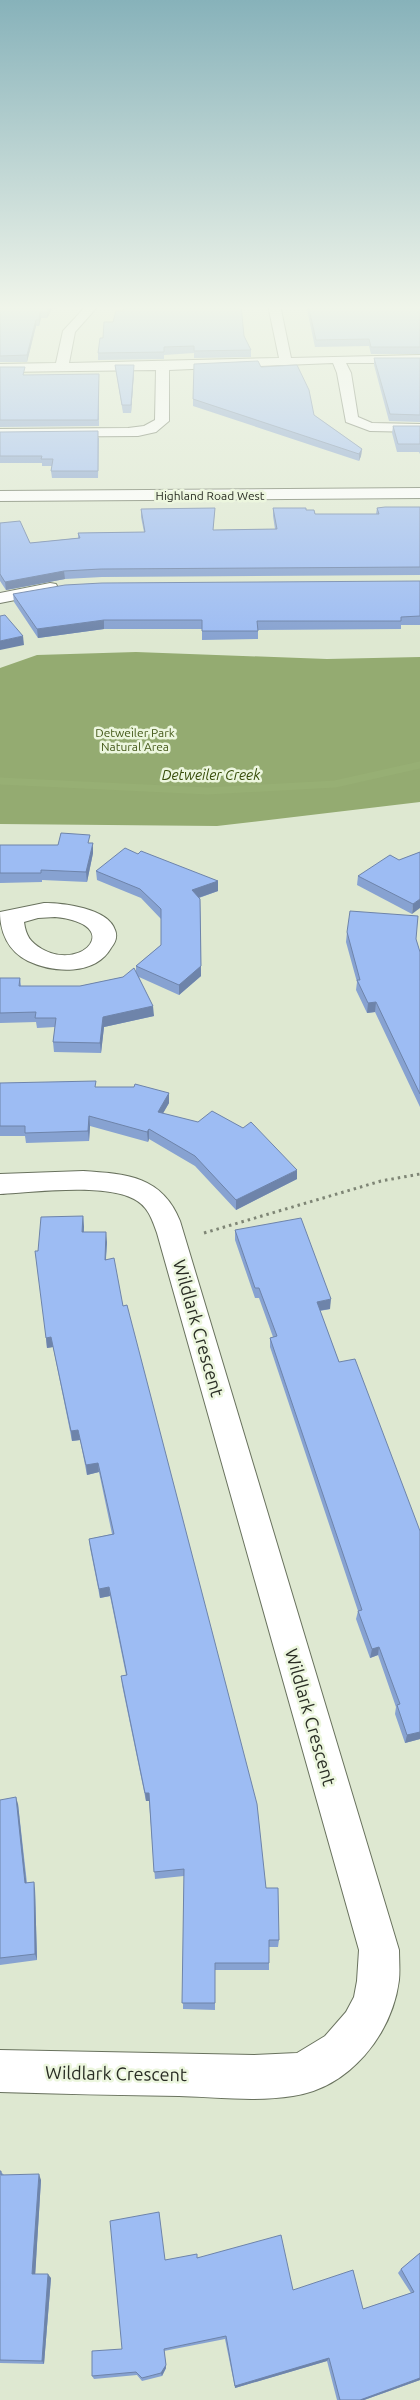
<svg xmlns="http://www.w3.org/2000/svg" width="420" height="2400" font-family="Ubuntu,sans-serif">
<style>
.forest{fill:#94ab71}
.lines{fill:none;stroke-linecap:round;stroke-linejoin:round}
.stream{stroke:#97af74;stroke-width:7}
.minor-casing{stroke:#69725e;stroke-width:2}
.secondary-casing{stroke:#69725e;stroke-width:2}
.path{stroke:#7e8575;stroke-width:3;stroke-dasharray:2.5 4;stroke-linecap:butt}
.minor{fill:#fff;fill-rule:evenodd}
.secondary{fill:#fff;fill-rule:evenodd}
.wall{fill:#87a2d1}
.shaded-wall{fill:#6e84aa}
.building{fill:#9dbcf3;stroke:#6e84aa}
.labels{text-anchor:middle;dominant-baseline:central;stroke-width:5;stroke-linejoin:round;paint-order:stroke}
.far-street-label{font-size:12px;fill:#292d24;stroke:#ecf6de}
.far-park-label{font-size:12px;fill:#455a1b;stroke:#ecf6de}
.far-water-label{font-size:14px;font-style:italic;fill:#374c09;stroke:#ecf6de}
.near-street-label{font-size:18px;fill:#292d24;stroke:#ecf6de}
</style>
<rect width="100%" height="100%" fill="#dee8d1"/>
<path class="forest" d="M136,652L327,659L420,657V802L217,826L0,824V668L37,655Z"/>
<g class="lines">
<path class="stream" d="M0,781L208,791L335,784L420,765"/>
<defs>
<g id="minor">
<path d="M87,305H99L75,332L69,363L279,358L268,305H280L291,358L420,355V363H346L351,373L358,417L372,423L420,424V432L370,431L346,422L337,373L333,363L169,370V421L156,432L138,436L0,437V429L128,428L144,426L155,420L156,370L0,372V364L56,363L63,331Z"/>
<path d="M50,583L56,584L58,588L56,592L0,603V593Z"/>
<path d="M44,903C63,903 108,908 115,930C118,937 115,943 111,948C95,976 53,973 28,961C8,951 0,932 0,912ZM55,917C125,924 83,972 42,949C30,942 26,936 24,922L38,918Z"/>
<path d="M83,1171C127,1174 162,1176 180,1221L399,1950C399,1960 400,1970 399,1980C392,2035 349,2088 293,2096C256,2102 216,2097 179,2096C119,2095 60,2094 0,2092V2050L254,2055L297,2053L325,2036L346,2012L354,1997L357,1981L359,1950L157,1233C152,1219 148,1206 134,1199C104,1183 34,1192 0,1194V1174Z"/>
</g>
<path id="secondary" d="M420,488V498L0,501V491Z"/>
</defs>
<use href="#minor" class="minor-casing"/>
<use href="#secondary" class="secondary-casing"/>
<path class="path" d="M204,1233L381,1181L420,1174"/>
<use href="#minor" class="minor"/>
<use href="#secondary" class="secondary"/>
</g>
<g class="wall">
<path d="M0,305H58V309H52L47,318H41L39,326H36L27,362H0Z"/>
<path d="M306,305H420V354H371L369,346L315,347Z"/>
<path d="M244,336L251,350V357L194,358V353L164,355V359L98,360V353Z"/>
<path d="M374,358H420V422L389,421L374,365Z"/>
<path d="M115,365L134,372L131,413H123L116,372Z"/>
<path d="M0,367L25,375L99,381V426L0,427Z"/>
<path d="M261,367L314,415L362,449L361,456L359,461L193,406V399Z"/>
<path d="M393,426H420V454L419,452H397L392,433Z"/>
<path d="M0,432L99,438L98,478H52L51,471L52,466H42V463H0Z"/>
<path d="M420,507V575L102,577L65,579L6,590L0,581V523L30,543L78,538V533L144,532L141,517V509L215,508L213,530L275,529L273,516V508L306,510L315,514H376L377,508Z"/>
<path d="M420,581V625H401V629L258,630V639L202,640V629H104L38,638L14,602L13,594Z"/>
<path d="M90,843L93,853L87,882L42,880V882L0,883V845H58Z"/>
<path d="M420,852L412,914L357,885L358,876Z"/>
<path d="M138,854L218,881V891L199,898L201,976L179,995L139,977L154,1016L104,1027L101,1053L54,1052L53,1042L55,1027L37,1028L36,1022L0,1023V978H20L21,986H80L123,977L136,972V966L161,945V919L141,898L97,880L96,871Z"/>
<path d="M347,932L416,939L420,952V1107L375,1012L367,1013L356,990L357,982L346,942Z"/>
<path d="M0,1083L96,1087L169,1093V1103L163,1113L297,1179L236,1210L195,1166L149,1139L148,1142L90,1126L89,1141L26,1143L25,1136H0Z"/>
<path d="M83,1216L84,1232L107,1242L106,1259L123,1306L279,1940L278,1947H269V1970H215V2010L183,2009L184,1876L155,1879L149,1801H146L122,1685L121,1676L126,1675L110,1596L100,1598L90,1548L89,1539L112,1534L99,1472L87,1475L80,1440L72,1441L53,1347L47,1348L38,1251Z"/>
<path d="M235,1230L330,1309L320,1311L339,1362L420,1531V1739L405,1743L395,1714L396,1707L378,1655L370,1658L356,1619L358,1611L270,1347V1338L273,1337L259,1298H255L235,1240Z"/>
<path d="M0,1800L18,1804L27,1883L35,1889L37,1960L0,1965Z"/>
<path d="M0,2171L4,2175L41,2180L35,2274L51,2278L44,2364L0,2363Z"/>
<path d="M420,2253V2380L364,2400H337L327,2361L235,2388L225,2339L164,2351L166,2368L162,2376L142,2381L137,2375L94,2379L92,2376L122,2349L165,2260L197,2258L293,2290L363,2309L411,2293L398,2273L401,2269Z"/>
</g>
<g class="shaded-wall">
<path d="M50,305H52V309L47,318V312Z"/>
<path d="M40,312L41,318L39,326V320Z"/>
<path d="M36,320V326L27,362V355Z"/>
<path d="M134,365V372L131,413V405Z"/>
<path d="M362,449L361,456L359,461V454Z"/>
<path d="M64,571L65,579L6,590L5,582Z"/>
<path d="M104,620V629L38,638L37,629Z"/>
<path d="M23,636L24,645L0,650V641Z"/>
<path d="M93,843V853L87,882L86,872Z"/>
<path d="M218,881V891L192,900V890Z"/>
<path d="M200,899L201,976L179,995V985Z"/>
<path d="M420,899V908L412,914L413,904Z"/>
<path d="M376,1002L375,1012L367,1013L368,1003Z"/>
<path d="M153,1006L154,1016L104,1027L101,1053L100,1043L103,1017Z"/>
<path d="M169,1093V1103L158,1122V1112Z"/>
<path d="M89,1116L90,1126L89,1141L88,1131Z"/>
<path d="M149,1129V1139L148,1142L147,1132Z"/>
<path d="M297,1170V1179L236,1210V1200Z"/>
<path d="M83,1216L84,1227L83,1242L82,1232Z"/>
<path d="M106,1232L107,1242L105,1270V1260Z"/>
<path d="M331,1299L330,1309L316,1311L317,1302Z"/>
<path d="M51,1337L53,1347L47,1348L46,1338Z"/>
<path d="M78,1430L80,1440L72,1441L71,1431Z"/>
<path d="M98,1463L99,1472L87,1475L86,1465Z"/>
<path d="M109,1587L110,1596L100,1598L99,1589Z"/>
<path d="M379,1647L378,1655L370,1658L372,1649Z"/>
<path d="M420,1732V1739L405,1743L407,1735Z"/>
<path d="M145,1793H149V1801H146Z"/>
<path d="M16,1797L18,1804L27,1890L25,1883Z"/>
<path d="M34,1882L35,1889L37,1960L35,1954Z"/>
<path d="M39,2174L41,2180L35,2278L32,2274Z"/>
<path d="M48,2274L51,2278L44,2364L42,2361Z"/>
<path d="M164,2349L166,2368L162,2376L161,2373Z"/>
<path d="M329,2358L327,2361L235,2388V2386Z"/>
<path d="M420,2378V2380L364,2400H360Z"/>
</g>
<g class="building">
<path d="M0,305H50L47,312H40L39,320H36L27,355L0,356Z"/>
<path d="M124,305H241L244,336L251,350L194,351V346L164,347V352L98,353L100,338H103L104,322H113L116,311H123Z"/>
<path d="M308,305H420V347H371L369,339L316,340Z"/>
<path d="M374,358H420V415L390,414Z"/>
<path d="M258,361L261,367L297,365L309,390L314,415L362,449L359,454L193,399L194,364Z"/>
<path d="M115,365H134L131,405H122Z"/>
<path d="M0,367H25L23,375L99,374L98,420H0Z"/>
<path d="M393,426H420V444H398Z"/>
<path d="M98,431V471H51L53,459H41L42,456H0V432Z"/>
<path d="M385,507H420V567L101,569L64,571L5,582L0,574V523L20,521L30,543L80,538L78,533L145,532L141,509L215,508L213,530L277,529L273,508H306V510H314L315,514H379L377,508Z"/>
<path d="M420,581V616L401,617V621H257L258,631H202V620H104L37,629L13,594L65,585L102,583Z"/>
<path d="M5,615L23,636L0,641V616Z"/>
<path d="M61,833L90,835L88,843H93L86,872L41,870V873H0V845H58Z"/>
<path d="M125,848L138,854L141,851L218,881L192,890L200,899L201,966L179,985L136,966L161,945V909L140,889L96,871Z"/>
<path d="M420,852V899L413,904L358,876L390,855L399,860Z"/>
<path d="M350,911L418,916L416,939L420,952V1094L376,1002L368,1003L357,980H360L347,932Z"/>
<path d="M134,968L153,1006L103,1017L100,1043L53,1042L56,1018H35L36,1012L0,1013V978H20L19,986H80L123,977Z"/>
<path d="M96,1081L95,1087H134L135,1084L169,1093L158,1112L198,1122L212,1111L243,1128L251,1122L297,1170L236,1200L195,1156L149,1129L147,1132L89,1116L88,1131L25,1133V1126H0V1083Z"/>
<path d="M83,1216L82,1232H106L105,1260L114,1258L123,1306L127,1305L257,1804L266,1888H278L279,1940H269V1963H215V2003H182L184,1869L154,1872L149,1793H145L121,1676L127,1675L109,1587L99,1589L89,1539L114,1534L98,1463L86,1465L78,1430L71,1431L51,1337L46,1338L35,1251H38L41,1217Z"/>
<path d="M301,1218L331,1299L317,1302L339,1362L355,1359L420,1531V1732L407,1735L397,1705L400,1704L379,1647L372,1649L358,1611L362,1610L270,1338L277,1336L259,1288H255L235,1230Z"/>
<path d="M16,1797L25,1883L34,1882L35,1954L0,1958V1800Z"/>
<path d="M0,2171H1V2175L39,2174L32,2274H48L42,2361L0,2360Z"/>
<path d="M159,2212L165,2260L197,2254V2258L281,2235L293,2290L353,2270L363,2309L414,2292L401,2269L420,2253V2378L360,2400H340L329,2358L235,2386L226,2336L164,2349L166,2365L161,2373L142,2378L136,2372L92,2376V2351L122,2349L110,2221Z"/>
</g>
<linearGradient id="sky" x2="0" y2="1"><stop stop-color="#87b2ba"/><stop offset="0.48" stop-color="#f0f5ea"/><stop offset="1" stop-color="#f0f5ea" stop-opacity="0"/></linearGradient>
<rect width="420" height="641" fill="url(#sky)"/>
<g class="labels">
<g class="far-street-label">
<text x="210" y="495">Highland Road West</text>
</g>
<g class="far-park-label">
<text x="135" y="732">Detweiler Park<tspan x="135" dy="14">Natural Area</tspan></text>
</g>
<g class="far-water-label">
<text x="211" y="775">Detweiler Creek</text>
</g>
<g class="near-street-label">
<text transform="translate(199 1328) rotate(74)">Wildlark Crescent</text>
<text transform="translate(311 1717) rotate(74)">Wildlark Crescent</text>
<text transform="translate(116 2073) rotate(1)">Wildlark Crescent</text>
</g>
</g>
</svg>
